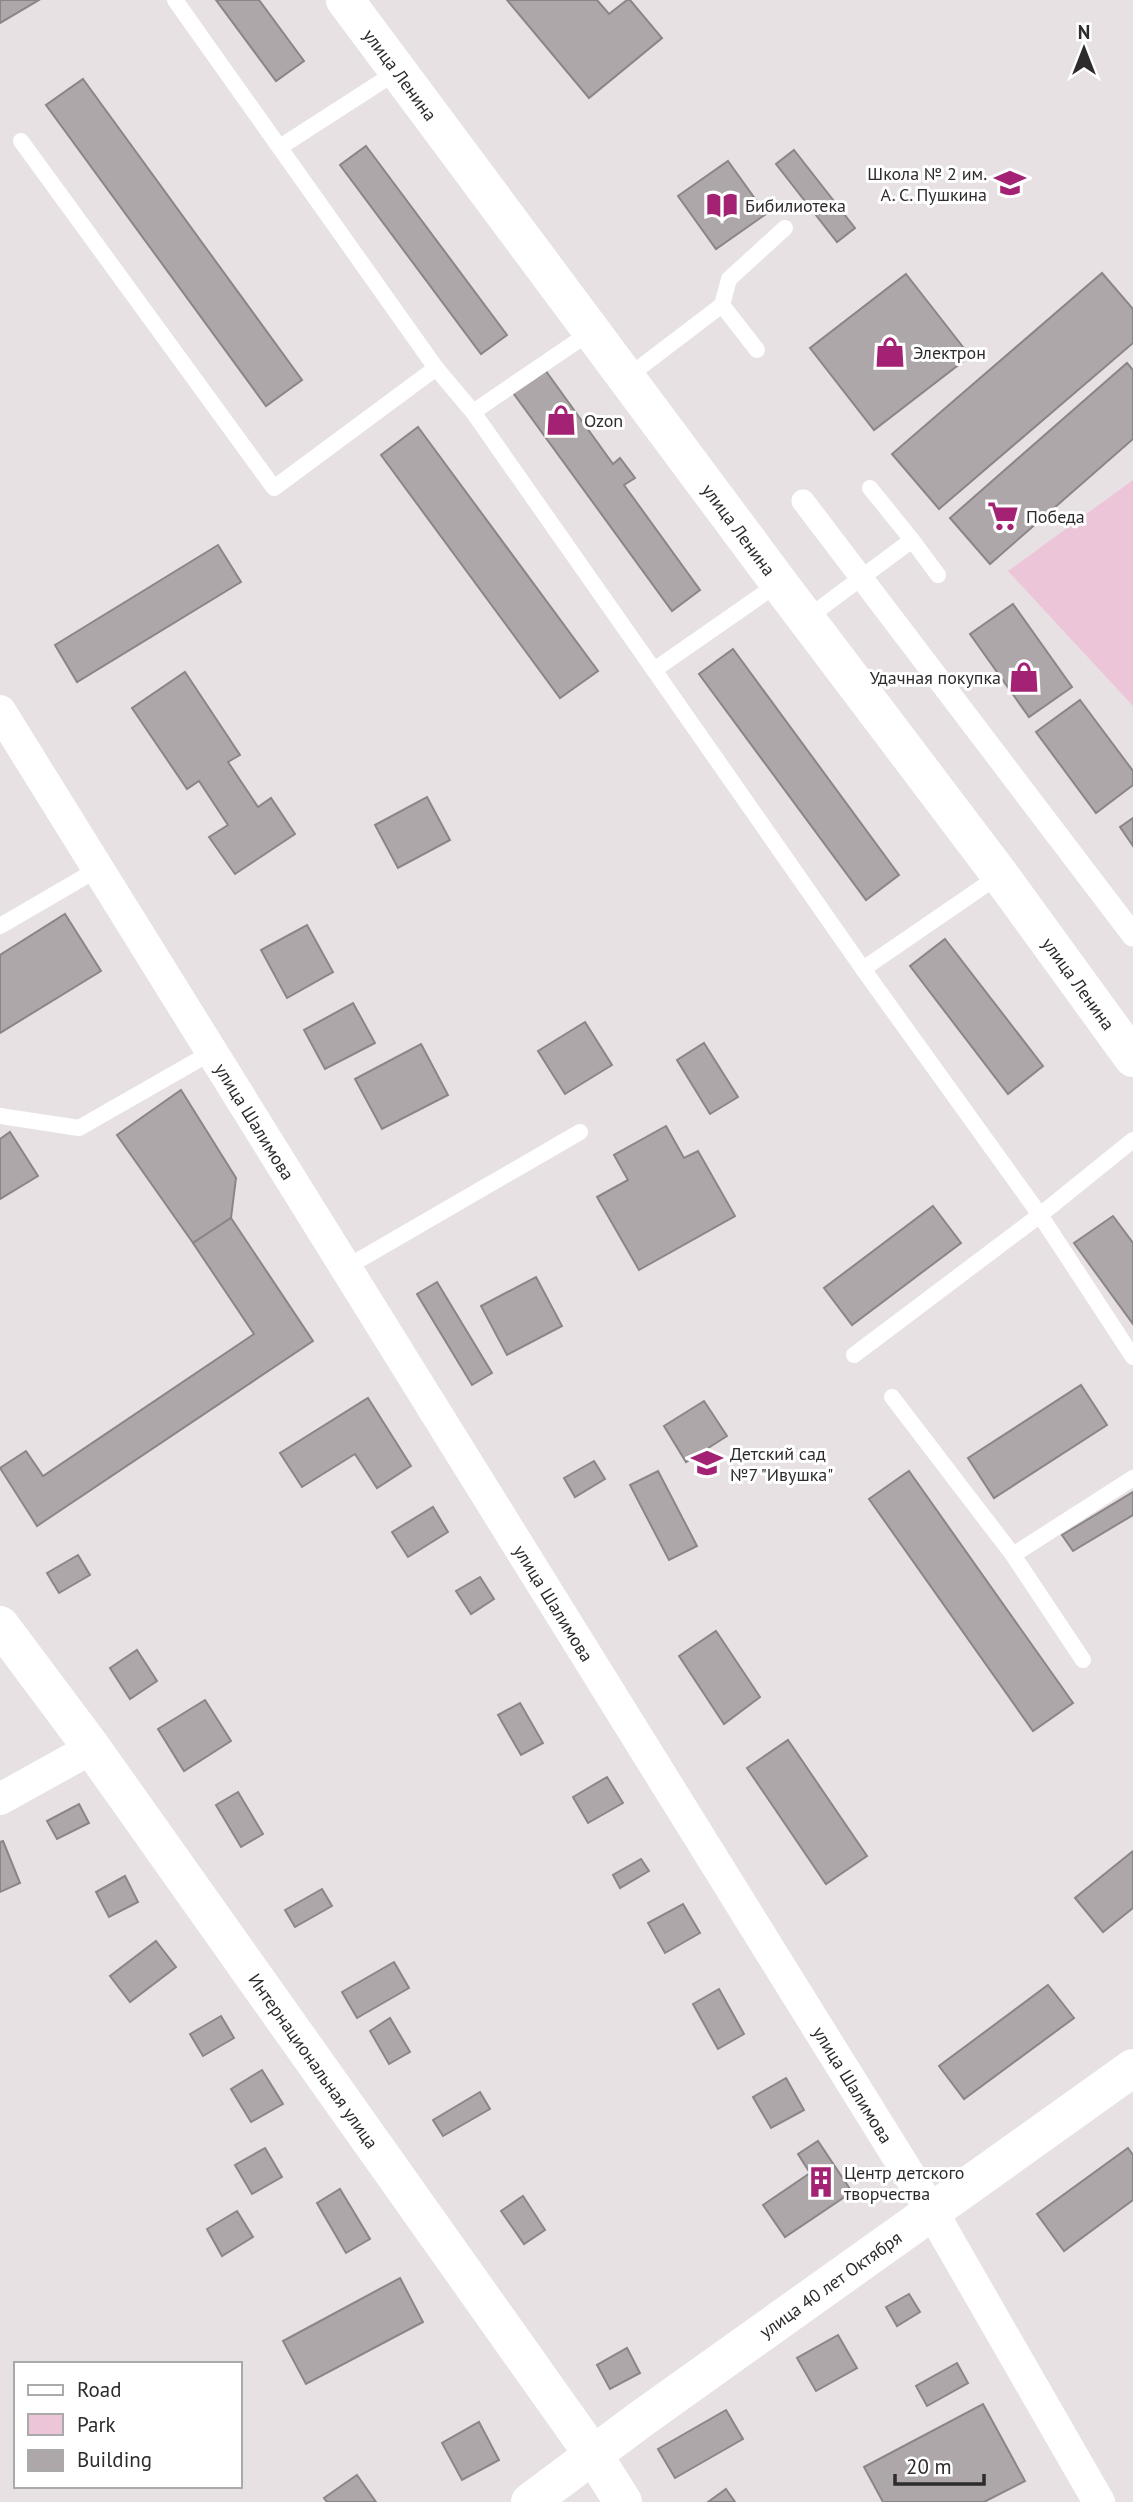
<svg xmlns="http://www.w3.org/2000/svg" width="1133" height="2502" font-family="'PT Sans',sans-serif">
<style>
.green{fill:#ecc6d8}
.building{fill:#ada7aa;stroke:#8b8588;stroke-width:2}
.lines{fill:none;stroke-linecap:round;stroke-linejoin:round}
.service{stroke:#fff;stroke-width:16}
.pedestrian{stroke:#fff;stroke-width:23}
.minor{stroke:#fff;stroke-width:32}
.tertiary{stroke:#fff;stroke-width:38}
.labels{text-anchor:middle;dominant-baseline:central;stroke-width:6;stroke-linejoin:round;paint-order:stroke}
.street-label{font-size:18px;fill:#2d2b2c;stroke:#fff}
.poi-label{font-size:18px;fill:#2d2b2c;stroke:#fff;text-anchor:start}
</style>
<rect width="100%" height="100%" fill="#e8e1e4"/>
<path class="green" d="M1133,480V706L1008,571Z"/>
<g class="building">
<path d="M0,0H39L0,23Z"/>
<path d="M216,0H259L304,61L276,81Z"/>
<path d="M507,0H597L609,14L627,0H630L662,38L589,98Z"/>
<path d="M83,79L302,380L266,406L46,105Z"/>
<path d="M366,146L507,335L481,354L340,165Z"/>
<path d="M794,150L855,228L837,242L776,164Z"/>
<path d="M728,161L766,214L716,249L678,196Z"/>
<path d="M1102,273L1133,309V343L939,509L892,454Z"/>
<path d="M906,274L970,356L874,430L810,348Z"/>
<path d="M1127,363L1133,370V439L990,564L950,518Z"/>
<path d="M543,367L613,464L620,458L635,478L624,485L700,590L672,611L511,390Z"/>
<path d="M418,427L598,671L560,698L381,455Z"/>
<path d="M218,545L241,582L77,682L55,645Z"/>
<path d="M1013,604L1072,687L1029,717L970,634Z"/>
<path d="M733,649L899,875L866,900L699,674Z"/>
<path d="M185,672L240,755L228,762L258,807L271,798L295,834L235,874L209,837L228,825L199,781L187,789L132,708Z"/>
<path d="M1080,700L1133,771V785L1096,813L1036,732Z"/>
<path d="M427,797L450,840L398,868L375,825Z"/>
<path d="M1133,818V846L1120,827Z"/>
<path d="M65,914L101,971L0,1033V955Z"/>
<path d="M307,925L333,972L287,998L261,950Z"/>
<path d="M945,939L1043,1066L1008,1094L910,966Z"/>
<path d="M353,1003L375,1043L325,1069L304,1030Z"/>
<path d="M585,1022L612,1065L565,1094L538,1051Z"/>
<path d="M704,1043L738,1097L710,1114L677,1060Z"/>
<path d="M421,1044L448,1095L382,1129L355,1079Z"/>
<path d="M181,1090L236,1178L231,1218L193,1243L117,1135Z"/>
<path d="M666,1126L684,1158L698,1151L735,1216L639,1270L597,1197L628,1180L614,1155Z"/>
<path d="M10,1132L38,1176L0,1199V1139Z"/>
<path d="M933,1206L961,1243L852,1325L824,1288Z"/>
<path d="M1113,1216L1133,1243V1324L1074,1243Z"/>
<path d="M231,1218L313,1341L37,1526L0,1468L26,1451L43,1476L254,1334L193,1243Z"/>
<path d="M536,1277L562,1326L507,1355L481,1306Z"/>
<path d="M437,1282L492,1373L472,1385L417,1294Z"/>
<path d="M1081,1385L1107,1425L994,1498L968,1458Z"/>
<path d="M368,1398L411,1466L377,1488L355,1454L302,1487L280,1453Z"/>
<path d="M704,1401L727,1436L686,1462L664,1426Z"/>
<path d="M594,1461L605,1479L575,1497L564,1478Z"/>
<path d="M658,1471L697,1546L669,1560L630,1485Z"/>
<path d="M909,1471L1073,1703L1033,1731L869,1499Z"/>
<path d="M1133,1492V1515L1073,1551L1062,1535Z"/>
<path d="M433,1507L448,1532L408,1557L392,1532Z"/>
<path d="M78,1555L90,1575L59,1593L47,1573Z"/>
<path d="M480,1577L494,1599L471,1614L456,1591Z"/>
<path d="M716,1631L760,1697L724,1724L679,1656Z"/>
<path d="M137,1650L157,1681L130,1699L110,1668Z"/>
<path d="M205,1700L231,1741L184,1771L158,1729Z"/>
<path d="M520,1703L543,1743L521,1755L498,1715Z"/>
<path d="M788,1740L867,1856L826,1884L747,1768Z"/>
<path d="M607,1777L623,1803L588,1823L573,1797Z"/>
<path d="M238,1792L263,1834L241,1847L216,1805Z"/>
<path d="M79,1804L89,1823L57,1839L47,1821Z"/>
<path d="M3,1841L20,1883L0,1892V1842Z"/>
<path d="M1133,1851V1908L1103,1932L1075,1898Z"/>
<path d="M641,1859L649,1871L620,1888L613,1875Z"/>
<path d="M125,1876L138,1902L109,1917L96,1892Z"/>
<path d="M322,1889L332,1906L295,1927L285,1910Z"/>
<path d="M683,1904L700,1933L665,1953L648,1923Z"/>
<path d="M156,1941L176,1967L130,2002L110,1976Z"/>
<path d="M394,1962L409,1988L357,2018L342,1992Z"/>
<path d="M1048,1985L1074,2018L964,2099L939,2066Z"/>
<path d="M719,1989L744,2034L718,2049L693,2004Z"/>
<path d="M221,2016L234,2038L203,2056L190,2034Z"/>
<path d="M390,2018L410,2052L389,2064L370,2031Z"/>
<path d="M262,2070L283,2104L251,2122L231,2089Z"/>
<path d="M786,2078L804,2110L771,2128L753,2097Z"/>
<path d="M480,2092L490,2109L443,2136L433,2120Z"/>
<path d="M818,2141L852,2192L785,2237L763,2205L810,2173L798,2154Z"/>
<path d="M265,2148L282,2177L252,2194L235,2165Z"/>
<path d="M1128,2148L1133,2155V2200L1064,2251L1037,2214Z"/>
<path d="M340,2189L370,2239L346,2253L317,2203Z"/>
<path d="M523,2196L545,2230L524,2244L501,2211Z"/>
<path d="M237,2211L253,2237L222,2256L207,2229Z"/>
<path d="M400,2278L423,2322L306,2384L283,2341Z"/>
<path d="M909,2294L920,2312L897,2326L886,2307Z"/>
<path d="M838,2335L857,2368L816,2391L797,2358Z"/>
<path d="M627,2348L640,2373L610,2389L597,2365Z"/>
<path d="M957,2363L968,2383L927,2406L916,2386Z"/>
<path d="M983,2404L1025,2481L984,2502H883L864,2467Z"/>
<path d="M726,2410L743,2439L675,2478L658,2449Z"/>
<path d="M479,2422L499,2460L462,2480L442,2443Z"/>
<path d="M357,2475L376,2502H327L324,2498Z"/>
<path d="M726,2489L735,2502H708Z"/>
</g>
<g class="lines">
<g class="service">
<path d="M175,0L436,368"/>
<path d="M21,141L274,488L436,368L473,412"/>
<path d="M280,147L398,71"/>
<path d="M722,305L729,279L785,228"/>
<path d="M592,331L473,412L654,670"/>
<path d="M626,378L722,305L757,350"/>
<path d="M870,488L912,540"/>
<path d="M779,583L654,670L863,969L1000,875"/>
<path d="M806,619L912,540L938,575"/>
<path d="M0,926L98,869"/>
<path d="M863,969L1040,1215L1133,1357"/>
<path d="M0,1116L79,1128L212,1052"/>
<path d="M347,1267L580,1132"/>
<path d="M854,1355L1040,1215L1133,1140"/>
<path d="M892,1397L1013,1555L1133,1478"/>
<path d="M1013,1555L1083,1660"/>
</g>
<path class="pedestrian" d="M803,501L1133,935"/>
<g class="minor">
<path id="s1" d="M0,711L931,2210L1099,2502"/>
<path d="M0,1799L92,1748"/>
</g>
<g class="tertiary">
<path id="s2" d="M345,0L779,583L1000,875L1133,1058"/>
<path id="s3" d="M0,1625L92,1748L594,2456L623,2502"/>
<path id="s4" d="M530,2502L641,2419L1133,2068"/>
</g>
</g>
<defs>
<symbol id="school-bare" viewBox="-9 -9 18 18"><path d="M0-5L7-2L0 1L-7-2ZM-4 1L0 2.5L4 1V4Q0 6-4 4Z" fill="#a32273" stroke="#fff" stroke-width="2.5" paint-order="stroke"/></symbol>
<symbol id="library-bare" viewBox="-9 -9 18 18"><path d="M-6-4Q-3-5.5-.7-3.5V5Q-3 3-6 4ZM6-4Q3-5.5 .7-3.5V5Q3 3 6 4Z" fill="#a32273" stroke="#fff" stroke-width="2.5" paint-order="stroke"/></symbol>
<symbol id="shop-bare" viewBox="-9 -9 18 18"><path d="M-5-2.5h2.3a2.7 3.5 0 0 1 5.4 0H5L5.5 6h-11ZM-1.5-2.5h3a1.5 2.3 0 0 0-3 0Z" fill="#a32273" stroke="#fff" stroke-width="2.5" paint-order="stroke"/></symbol>
<symbol id="supermarket-bare" viewBox="-9 -9 18 18"><path d="M-6-5.5h2.5l.6 2H6L4.5 2H-2.5L-4.4-4H-6ZM-1.5 3.2a1.3 1.3 0 1 0 .1 0ZM3 3.2a1.3 1.3 0 1 0 .1 0Z" fill="#a32273" stroke="#fff" stroke-width="2.5" paint-order="stroke"/></symbol>
<symbol id="building-bare" viewBox="-9 -9 18 18"><path d="M-4-6H4V6H1V3H-1V6H-4ZM-2.5-4.3h1.7v1.8h-1.7ZM.8-4.3h1.7v1.8H.8ZM-2.5-1h1.7V.8h-1.7ZM.8-1h1.7V.8H.8Z" fill="#a32273" stroke="#fff" stroke-width="2.5" paint-order="stroke"/></symbol>
</defs>
<g fill-rule="evenodd">
<use href="#school-bare" x="988" y="161" width="44" height="44"/>
<use href="#library-bare" x="700" y="183" width="44" height="44"/>
<use href="#shop-bare" x="868" y="330" width="44" height="44"/>
<use href="#shop-bare" x="539" y="398" width="44" height="44"/>
<use href="#supermarket-bare" x="981" y="494" width="44" height="44"/>
<use href="#shop-bare" x="1002" y="655" width="44" height="44"/>
<use href="#school-bare" x="685" y="1441" width="44" height="44"/>
<use href="#building-bare" x="799" y="2160" width="44" height="44"/>
</g>
<g class="labels">
<g class="street-label">
<text stroke="none"><textPath href="#s2" startOffset="93">улица Ленина</textPath></text>
<text stroke="none"><textPath href="#s2" startOffset="660">улица Ленина</textPath></text>
<text stroke="none"><textPath href="#s2" startOffset="1227">улица Ленина</textPath></text>
<text stroke="none"><textPath href="#s1" startOffset="483">улица Шалимова</textPath></text>
<text stroke="none"><textPath href="#s1" startOffset="1050">улица Шалимова</textPath></text>
<text stroke="none"><textPath href="#s3" startOffset="537">Интернациональная улица</textPath></text>
<text stroke="none"><textPath href="#s1" startOffset="1617">улица Шалимова</textPath></text>
<text stroke="none"><textPath href="#s4" startOffset="371">улица 40 лет Октября</textPath></text>
</g>
<g class="poi-label">
<text x="987" y="173" text-anchor="end">Школа № 2 им.<tspan x="987" dy="21">А. С. Пушкина</tspan></text>
<text x="745" y="205">Бибилиотека</text>
<text x="913" y="352">Электрон</text>
<text x="584" y="420">Ozon</text>
<text x="1026" y="516">Победа</text>
<text x="1001" y="677" text-anchor="end">Удачная покупка</text>
<text x="730" y="1453">Детский сад<tspan x="730" dy="21">№7 "Ивушка"</tspan></text>
<text x="844" y="2172">Центр детского<tspan x="844" dy="21">творчества</tspan></text>
</g>
</g>
<rect x="14" y="2362" width="228" height="126" fill="#ffffff" stroke="#abaaab" stroke-width="2"/>
<rect x="28" y="2385" width="35" height="10" fill="#ffffff" stroke="#abaaab" stroke-width="2"/>
<text x="77" y="2397" font-size="21" fill="#2d2b2c">Road</text>
<rect x="28" y="2414" width="35" height="21" fill="#ecc6d8" stroke="#abaaab" stroke-width="2"/>
<text x="77" y="2432" font-size="21" fill="#2d2b2c">Park</text>
<rect x="28" y="2450" width="35" height="21" fill="#ada7aa" stroke="#abaaab" stroke-width="2"/>
<text x="77" y="2467" font-size="21" fill="#2d2b2c">Building</text>
<g transform="translate(1084 49)" stroke="#ffffff" stroke-width="5" paint-order="stroke">
<path d="M0-5L12 26L0 18L-12 26Z" fill="#2d2b2c"/>
<text y="-10" font-size="19" font-weight="bold" text-anchor="middle" fill="#2d2b2c">N</text>
</g>
<path d="M895 2474v10h89v-10" fill="none" stroke="#2d2b2c" stroke-width="3.5"/>
<text x="906" y="2474" font-size="21" fill="#2d2b2c" stroke="#ffffff" stroke-width="5" paint-order="stroke">20 m</text>
</svg>
